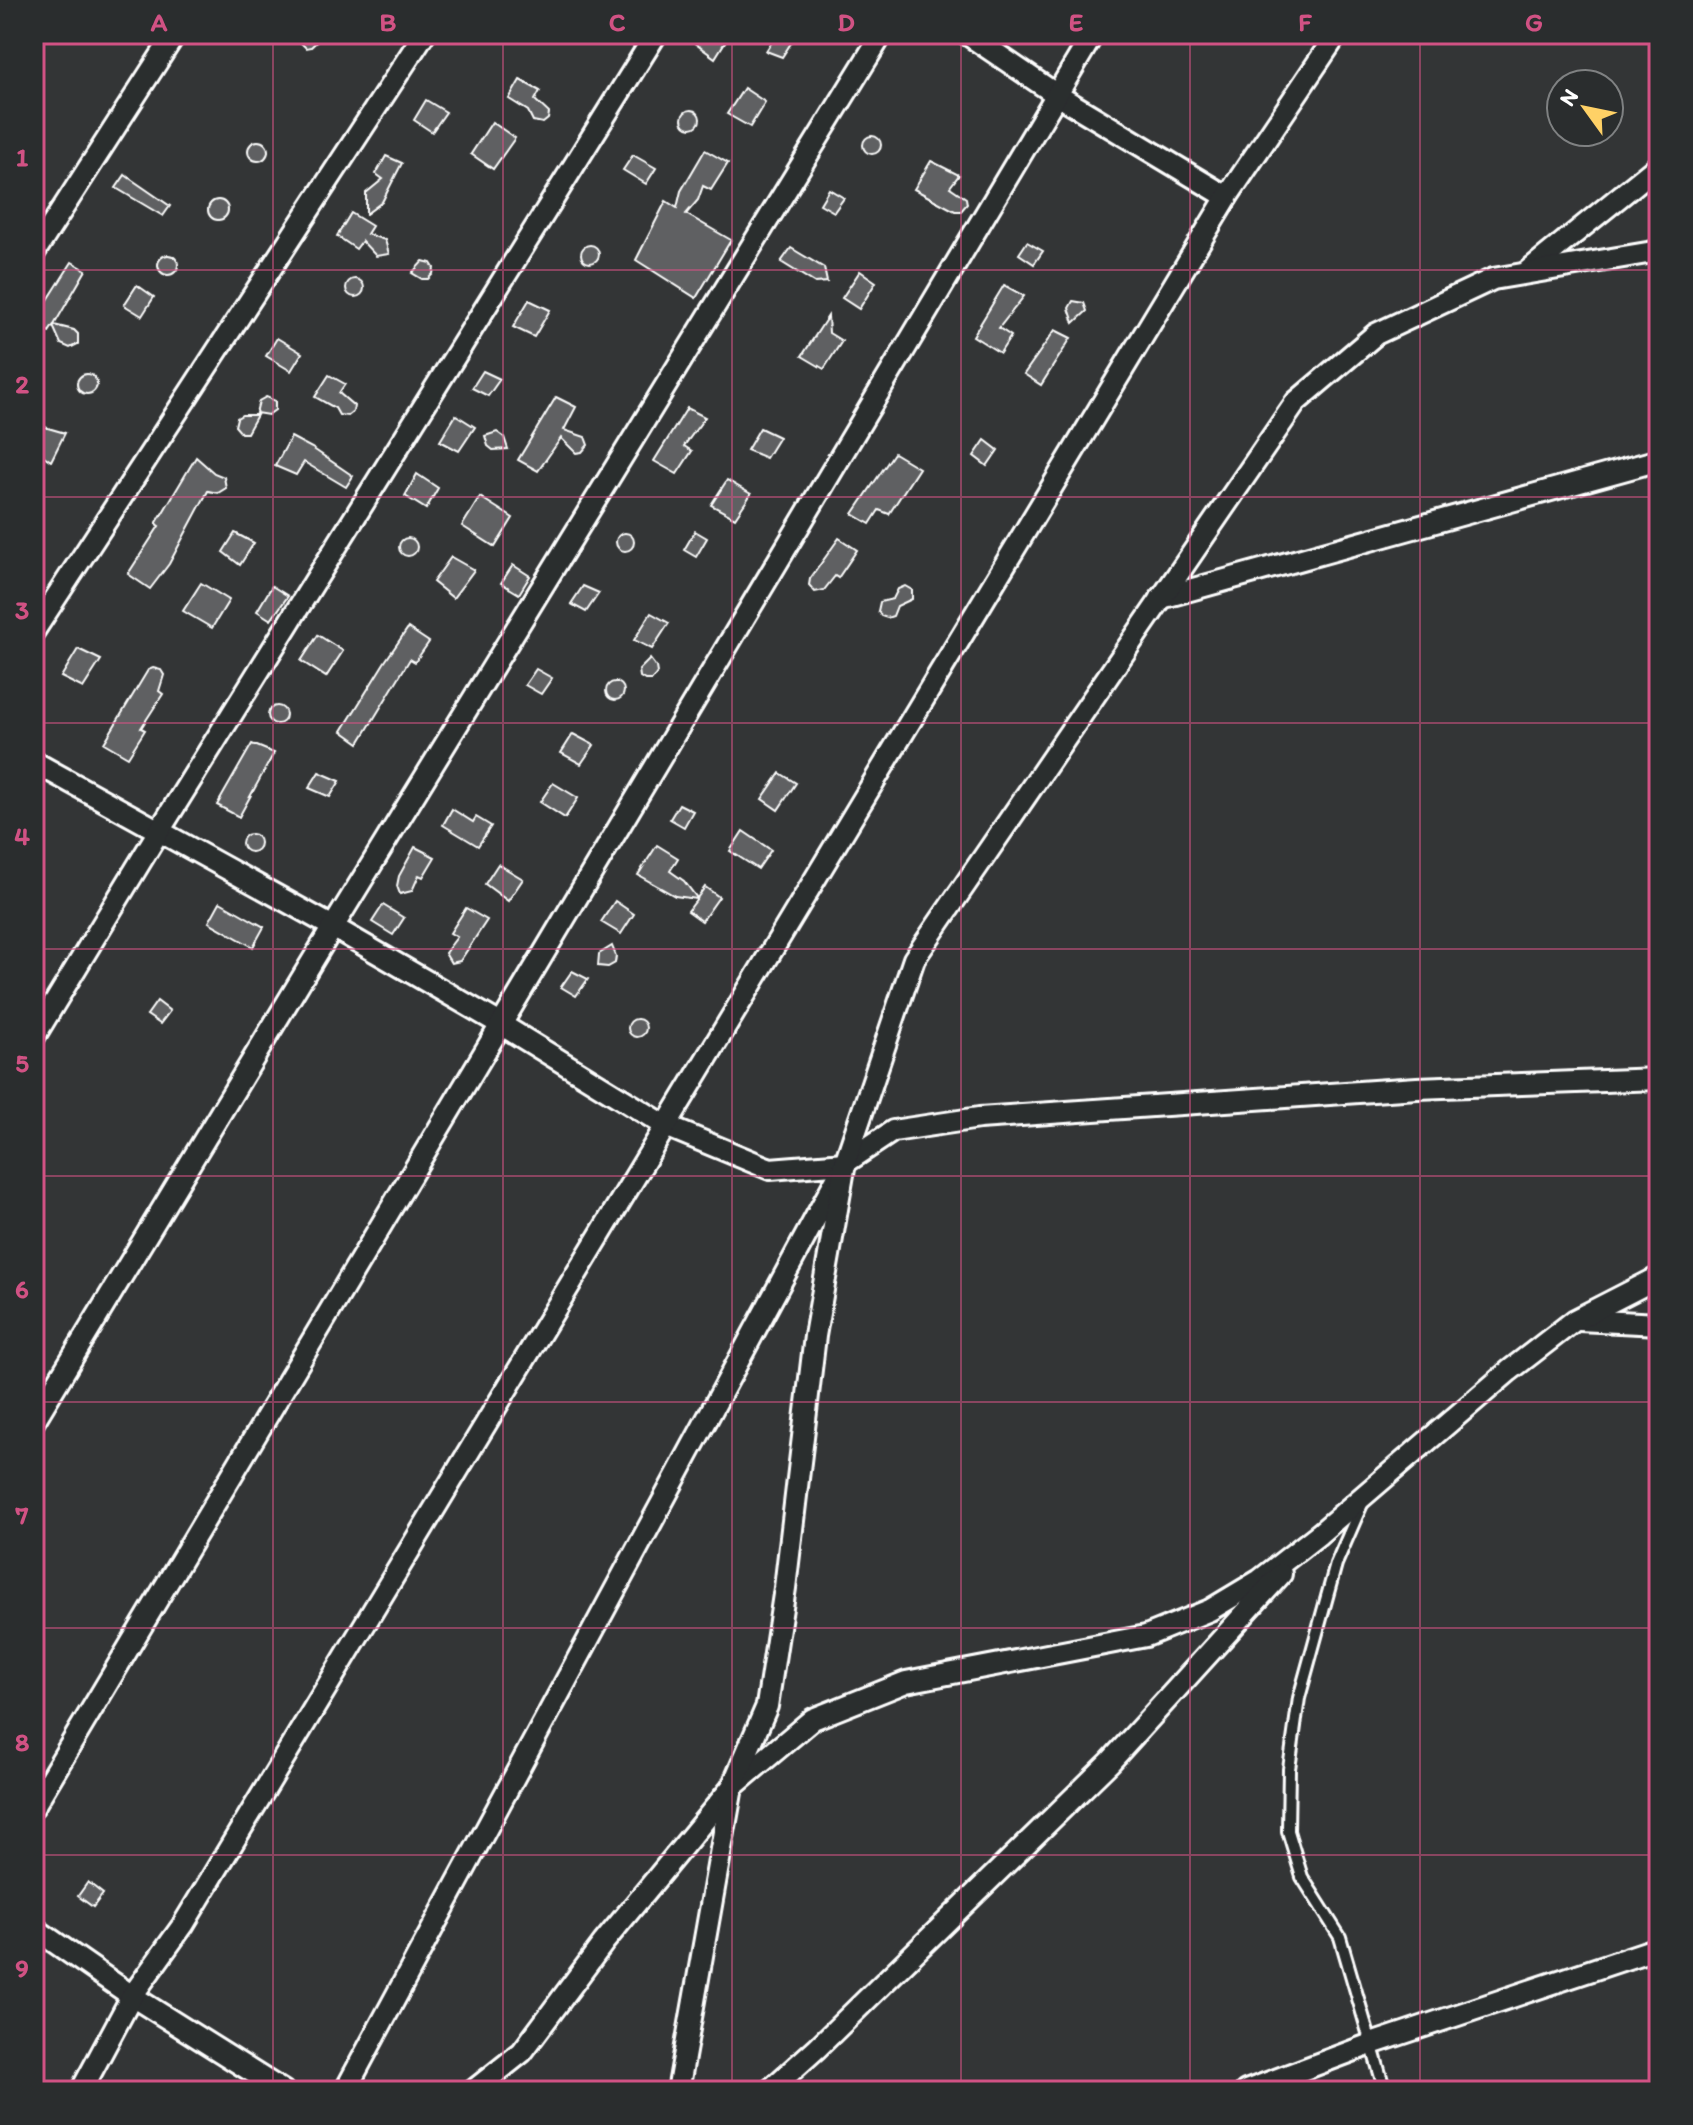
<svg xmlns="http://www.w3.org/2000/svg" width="1693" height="2125" font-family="Itim,sans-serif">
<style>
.building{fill:#5f6162;stroke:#fff;stroke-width:2}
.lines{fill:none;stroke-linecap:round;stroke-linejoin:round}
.service-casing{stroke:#fff;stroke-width:16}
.minor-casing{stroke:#fff;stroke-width:26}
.service{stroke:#2a2d2e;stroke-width:10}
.minor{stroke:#2a2d2e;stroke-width:20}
.grid{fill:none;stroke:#d15284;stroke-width:2;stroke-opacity:0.55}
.neatline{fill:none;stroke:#d15284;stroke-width:3}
.grid-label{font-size:26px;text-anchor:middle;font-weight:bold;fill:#d15284}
</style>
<rect width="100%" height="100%" fill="#333536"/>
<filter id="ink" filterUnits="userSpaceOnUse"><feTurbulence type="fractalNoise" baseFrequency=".0125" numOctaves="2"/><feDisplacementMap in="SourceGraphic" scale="16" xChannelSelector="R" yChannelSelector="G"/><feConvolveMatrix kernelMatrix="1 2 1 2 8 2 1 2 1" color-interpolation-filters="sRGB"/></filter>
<g filter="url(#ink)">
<g class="building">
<path d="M292,34H325L311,47L306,48Z"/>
<path d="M682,34H730L715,58Z"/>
<path d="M777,34L793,40L782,57L766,51Z"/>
<path d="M520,80L540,91L535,100L549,113L548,119L543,123L533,121L528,111L509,99Z"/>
<path d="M744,88L765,102L750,127L727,114Z"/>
<path d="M426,100L446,112L432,132L414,120Z"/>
<circle cx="691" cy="119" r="9"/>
<path d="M492,122L515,138L493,169L471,154Z"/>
<circle cx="872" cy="145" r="9"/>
<circle cx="258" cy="151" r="10"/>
<path d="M705,150L728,163L711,190L703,186L698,200L686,214L731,240L696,298L636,260L666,201L677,208L681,191Z"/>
<path d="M633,155L656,168L646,184L623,170Z"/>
<path d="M386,156L402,163L382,202L366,214V193L383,179L376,174Z"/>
<path d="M931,161L959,175L950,187L966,198L967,204L961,211H955L914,189Z"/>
<path d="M125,175L170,206L163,216L116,188Z"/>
<path d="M829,189L844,198L834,212L820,204Z"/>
<circle cx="218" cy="210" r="10"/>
<path d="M351,213L372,226L367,234L385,240L389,254L376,256L362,241L356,249L337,236Z"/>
<path d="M1027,242L1043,251L1034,264L1019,254Z"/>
<circle cx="590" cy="254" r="9"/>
<path d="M791,248L824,268L827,282L815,283L781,262Z"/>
<circle cx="168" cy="265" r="10"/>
<path d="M423,261L431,263L434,268L433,274L428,279H422L412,273Z"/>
<path d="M72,262L86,270L54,325L74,330L78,334V344L70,348L61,344L53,326L49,332L34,321V314L42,301L46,303Z"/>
<path d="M860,271L876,282L859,309L842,298Z"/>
<circle cx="355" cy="288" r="9"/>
<path d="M137,285L154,297L142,316L124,305Z"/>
<path d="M1004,285L1024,296L999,328L1011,336L1000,353L973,336Z"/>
<path d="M529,300L550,310L534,337L513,327Z"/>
<path d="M1073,301L1084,303L1087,311L1074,323L1069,308Z"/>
<path d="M828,316L829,333L842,341L824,369L802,356Z"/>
<path d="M1055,330L1071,338L1041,385L1024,374Z"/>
<path d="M277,338L302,353L291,371L266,356Z"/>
<path d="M483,371L500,379L488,396L472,388Z"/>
<circle cx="87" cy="384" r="10"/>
<path d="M329,375L345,384L339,393L354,406L353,412L348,416L339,415L335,408L315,397Z"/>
<path d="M266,397L275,401V410L268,415L256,413L259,401Z"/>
<path d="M556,397L576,407L564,430L585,437L588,445L582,452L576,453L561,438L538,471L518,460Z"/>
<path d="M687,408L705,417L684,446L692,451L677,474L654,461Z"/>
<path d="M242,415H257L247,433H241L235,426L237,418Z"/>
<path d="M456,415L475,427L459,451L440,441Z"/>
<path d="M34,424L65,433L51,461L34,449Z"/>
<path d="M760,428L779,437L766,458L747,450Z"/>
<path d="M497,432L504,437L508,449L493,450L488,446L485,436Z"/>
<path d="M291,437L312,448L353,476L346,487L304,462L296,475L275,466Z"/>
<path d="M985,440L998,450L987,466L974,456Z"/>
<path d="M894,453L919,468L889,514L879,510L870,524L853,514Z"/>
<path d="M196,457L214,473L224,477L226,488L218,493L208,491L169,564L150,589L128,574L159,526L156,524Z"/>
<path d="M417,474L438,488L426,509L405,496Z"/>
<path d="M727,480L751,494L735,518L711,505Z"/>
<path d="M480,497L513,518L495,547L462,526Z"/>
<path d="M695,531L707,538L696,557L684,550Z"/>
<circle cx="625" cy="542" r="9"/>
<path d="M235,533L254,543L240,565L223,552Z"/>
<circle cx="408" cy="547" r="9"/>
<path d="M839,538L857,550L838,578L835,576L824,590L815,592L809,585L810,579Z"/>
<path d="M451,557L474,570L453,598L433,582Z"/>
<path d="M513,565L530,576L519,594L501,583Z"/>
<path d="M201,583L229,600L212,628L183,611Z"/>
<path d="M272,586L288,596L271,620L257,611Z"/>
<path d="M583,586L599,593L586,612L571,604Z"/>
<path d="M905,586L912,590V599L897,606L893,616L887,618L881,616L878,611L880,602L893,599L898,589Z"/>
<path d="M651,613L669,623L652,649L634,640Z"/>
<path d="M408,628L429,642L415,662L410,659L359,743L342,731L384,663Z"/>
<path d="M318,635L343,651L326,677L301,661Z"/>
<path d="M78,649L101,660L83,688L61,677Z"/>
<path d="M650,659L656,667L657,673L652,680H645L640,677L639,670Z"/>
<path d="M153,668L161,670L164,675L159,691L163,694L141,728L145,730L128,757L104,743L148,670Z"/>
<path d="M536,669L552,678L541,694L525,685Z"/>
<circle cx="615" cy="691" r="9"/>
<circle cx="277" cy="715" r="9"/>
<path d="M573,734L594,745L581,764L561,753Z"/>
<path d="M252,744L274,753L239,817L217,805Z"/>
<path d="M319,772L340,781L330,797L309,788Z"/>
<path d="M780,773L796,783L778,810L762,799Z"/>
<path d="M553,783L578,798L565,818L540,802Z"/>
<path d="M679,804L693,811L684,827L670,819Z"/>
<path d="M452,809L473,822L476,817L491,826L478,846L443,825Z"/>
<path d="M743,831L771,850L758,869L730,851Z"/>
<circle cx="251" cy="843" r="9"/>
<path d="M657,845L678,858L670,871L684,881L697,898L705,887L719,897L702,921L688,911L697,899L675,896L638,875Z"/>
<path d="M415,847L435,857L423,877L419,875L412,891L400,894L397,886L399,876Z"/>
<path d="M498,864L523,879L508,901L485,884Z"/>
<path d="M615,901L634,914L621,934L601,922Z"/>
<path d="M220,902L264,927L253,947L209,922Z"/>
<path d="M383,905L404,918L393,935L372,922Z"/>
<path d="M466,908L487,920L460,961L451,963L445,953L457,937L450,933Z"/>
<path d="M612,946L616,956L615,963L608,967L598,966L599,954Z"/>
<path d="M572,971L588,979L576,996L561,987Z"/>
<path d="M157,1001L170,1011L160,1024L147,1015Z"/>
<circle cx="637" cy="1028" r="9"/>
<path d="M88,1882L103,1894L93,1907L78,1896Z"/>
</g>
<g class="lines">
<defs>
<path id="service" d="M1362,1504L1336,1564L1299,1698L1289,1769L1288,1831L1302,1877L1340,1937L1385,2091"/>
<g id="minor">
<path d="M967,34L1057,95L1227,197"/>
<path d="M34,253L175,34"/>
<path d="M1528,271L1659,165"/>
<path d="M1161,598L1659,460"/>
<path d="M34,631L424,34"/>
<path d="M34,762L333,927L502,1025L666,1126L770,1169L845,1163"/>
<path d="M34,1037L159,831L656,34"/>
<path d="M1579,1320L1659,1324"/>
<path d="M34,1421L333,927L882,34"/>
<path d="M34,1806L1093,34"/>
<path d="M34,1928L132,1996L283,2091"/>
<path d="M81,2091L132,1996L183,1925L1227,197L1337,34"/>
<path d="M345,2091L845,1163L893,1131L979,1118L1417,1088L1659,1079"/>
<path d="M473,2091L522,2052L604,1942L732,1787L813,1719L906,1682L1146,1636L1210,1610L1260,1580L1319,1534L1509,1371L1575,1320L1659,1277"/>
<path d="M678,2091L732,1787L767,1706L785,1588L815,1336L845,1163L914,959L1296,402L1376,334L1493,279L1659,251"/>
<path d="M769,2091L817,2048L1110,1762L1281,1574"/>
<path d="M1246,2091L1371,2044L1649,1951L1659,1962"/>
</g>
</defs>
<use href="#service" class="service-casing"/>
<use href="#minor" class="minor-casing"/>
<use href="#service" class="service"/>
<use href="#minor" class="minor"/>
</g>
</g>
<path class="grid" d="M273,34V2091M503,34V2091M732,34V2091M961,34V2091M1190,34V2091M1420,34V2091M34,270H1659M34,497H1659M34,723H1659M34,949H1659M34,1176H1659M34,1402H1659M34,1628H1659M34,1855H1659"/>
<rect width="1693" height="2125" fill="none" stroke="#2a2d2e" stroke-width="88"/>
<g transform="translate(1585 108) rotate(303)"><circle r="38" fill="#2a2d2e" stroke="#7f8182" stroke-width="2"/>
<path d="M0-6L14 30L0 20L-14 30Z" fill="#ffd166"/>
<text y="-12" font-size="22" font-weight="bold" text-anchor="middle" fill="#ffffff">N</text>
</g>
<rect x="44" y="44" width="1605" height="2037" class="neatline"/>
<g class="grid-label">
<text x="159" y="31">A</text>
<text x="388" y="31">B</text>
<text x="617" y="31">C</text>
<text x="846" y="31">D</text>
<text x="1076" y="31">E</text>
<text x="1305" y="31">F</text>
<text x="1534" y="31">G</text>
<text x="22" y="166">1</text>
<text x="22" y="393">2</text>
<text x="22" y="619">3</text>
<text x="22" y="845">4</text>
<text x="22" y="1072">5</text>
<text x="22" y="1298">6</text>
<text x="22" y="1524">7</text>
<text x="22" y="1751">8</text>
<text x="22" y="1977">9</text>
</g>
</svg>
